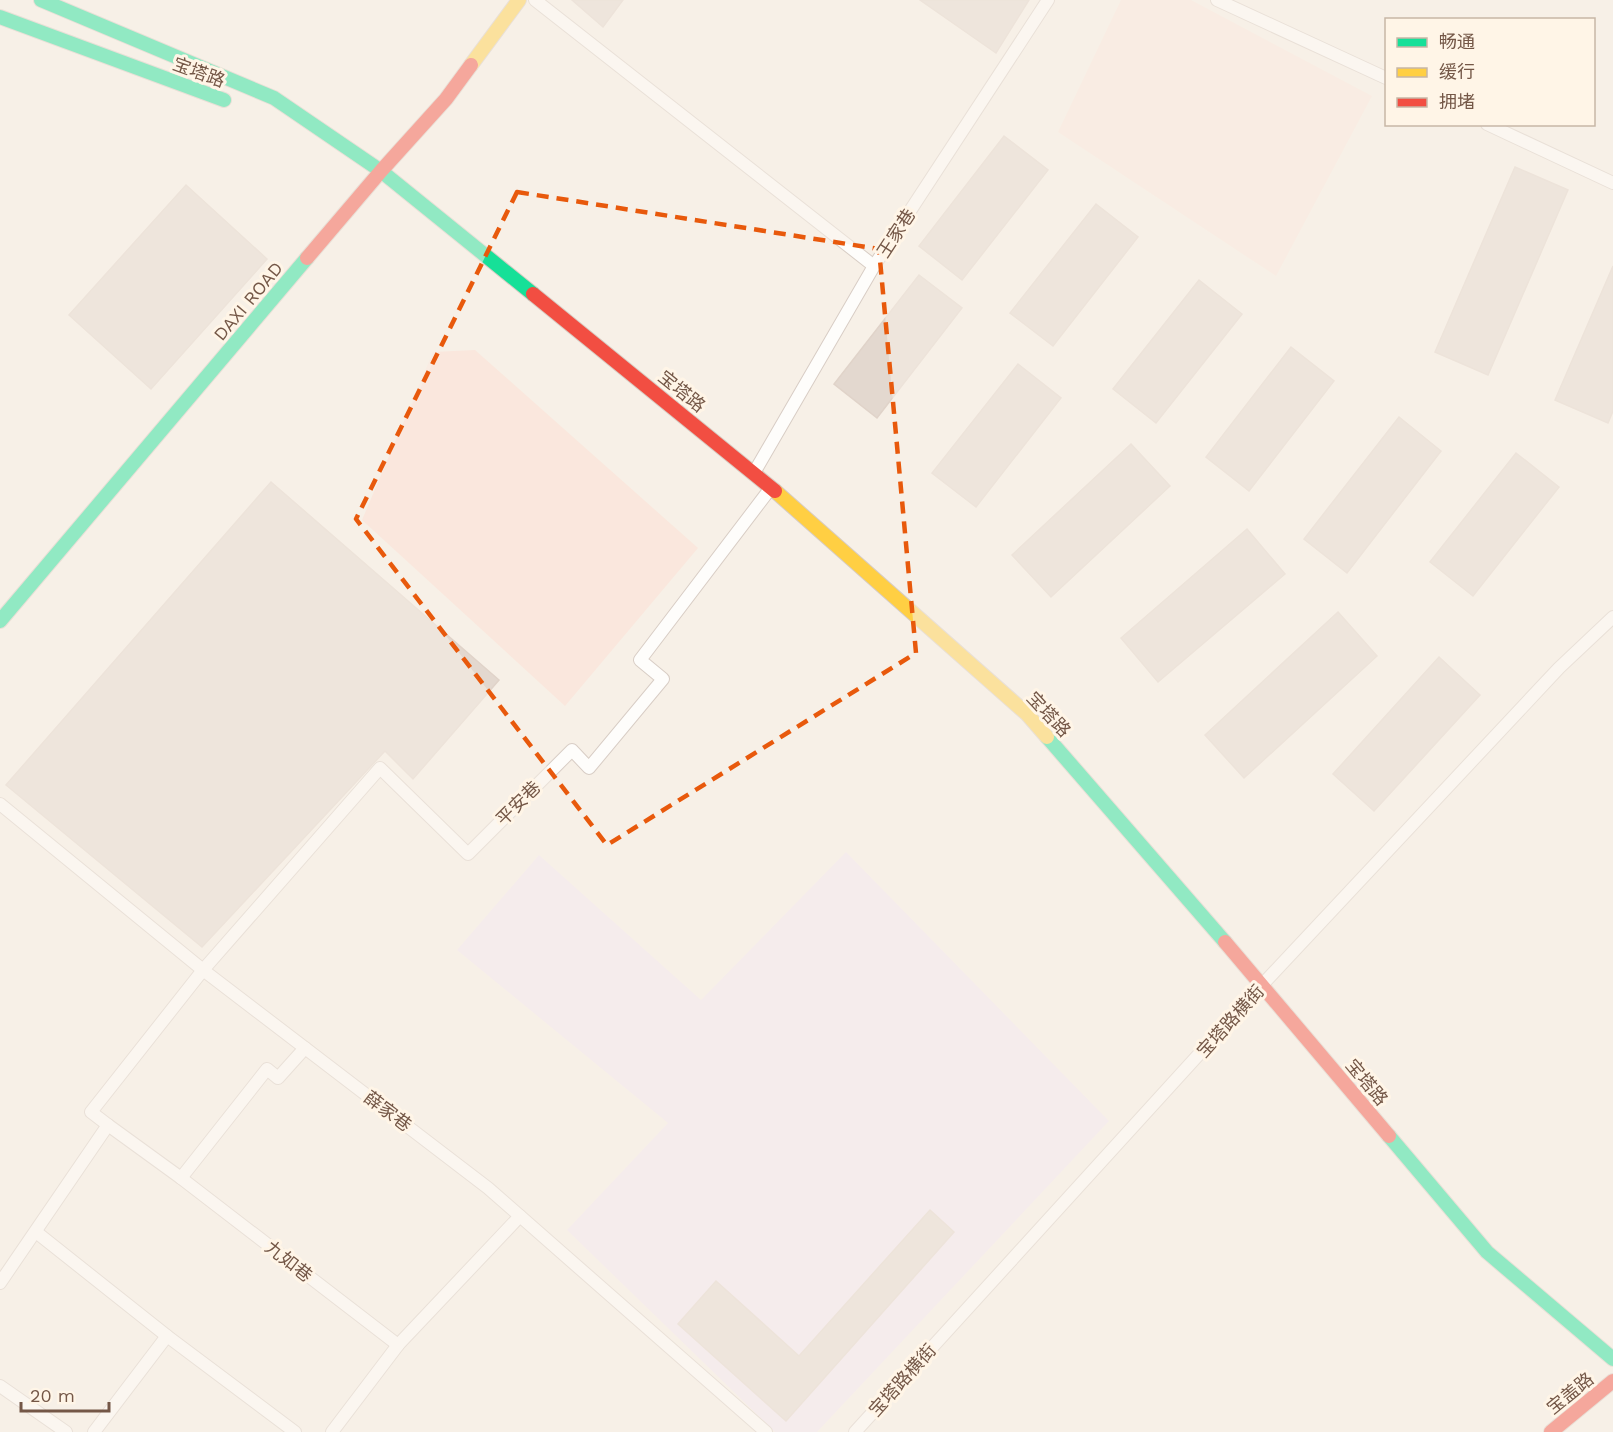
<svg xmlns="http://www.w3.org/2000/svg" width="1613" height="1432" font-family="'Work Sans','Noto Sans SC',sans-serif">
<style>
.commercial{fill:#fae7dd}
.education{fill:#f2e6f1}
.building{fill:#e3d8cf;stroke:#e0d3c9;stroke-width:1.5}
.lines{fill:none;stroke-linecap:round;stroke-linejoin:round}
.lane-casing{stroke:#d8cdc5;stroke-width:14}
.fast-casing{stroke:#d7ccc3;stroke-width:16}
.slow-casing{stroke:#d7ccc3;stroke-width:16}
.jam-casing{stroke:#d7ccc3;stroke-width:16}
.lane{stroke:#fefdfb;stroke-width:12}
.fast{stroke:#16e098;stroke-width:14}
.slow{stroke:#ffcf43;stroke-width:14}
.jam{stroke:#f24e42;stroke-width:14}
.marked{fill:none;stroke:#e8590c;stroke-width:4.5;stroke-dasharray:12 8;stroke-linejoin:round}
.labels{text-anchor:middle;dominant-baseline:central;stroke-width:6;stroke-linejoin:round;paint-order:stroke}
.street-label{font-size:18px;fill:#745747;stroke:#fff5e7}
</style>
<rect width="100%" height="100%" fill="#f7f0e7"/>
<g class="commercial">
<path d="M1121,0H1191L1372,96L1276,276L1058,132Z"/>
<path d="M475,350L698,548L565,706L362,520L433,352Z"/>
</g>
<path class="education" d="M846,852L1109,1121L817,1432H775L567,1230L668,1123L457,950L539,855L701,1000Z"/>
<g class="building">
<path d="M572,0H623L603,27Z"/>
<path d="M920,0H1029L996,53Z"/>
<path d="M1004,136L1048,170L962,280L919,246Z"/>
<path d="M1515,167L1568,190L1488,375L1435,352Z"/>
<path d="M186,185L267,259L151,389L69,315Z"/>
<path d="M1096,204L1138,237L1053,346L1010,313Z"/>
<path d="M1613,266V411L1608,423L1555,400Z"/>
<path d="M919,275L962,308L877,418L834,384Z"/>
<path d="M1199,280L1242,314L1156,423L1113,389Z"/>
<path d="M1291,347L1334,381L1249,491L1206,457Z"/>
<path d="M1018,364L1061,398L976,507L932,473Z"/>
<path d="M1399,417L1441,451L1347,573L1304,539Z"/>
<path d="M1131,444L1170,486L1051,597L1012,555Z"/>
<path d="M1516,453L1559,487L1473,596L1430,562Z"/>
<path d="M271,482L499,680L413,779L385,751L202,947L6,785Z"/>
<path d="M1247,529L1285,574L1158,682L1121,638Z"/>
<path d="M1338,612L1377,656L1244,778L1205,735Z"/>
<path d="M1439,657L1480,695L1374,811L1333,774Z"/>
<path d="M930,1210L954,1232L786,1421L678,1324L716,1281L799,1356Z"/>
</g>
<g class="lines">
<defs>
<g id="lane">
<path d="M535,0L874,266"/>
<path d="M1217,0L1386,78"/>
<path d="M1487,124L1613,183"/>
<path d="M755,471L874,266L1048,0"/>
<path d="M0,804L203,970L488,1188L766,1432"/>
<path d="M108,1125L181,1178L398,1345"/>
<path d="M181,1178L267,1069L278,1078L305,1048"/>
<path d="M36,1232L167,1336L295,1432"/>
<path d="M0,1283L108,1125L91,1112L203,970L380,768L468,854L572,750L589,768L663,679L640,660L770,489"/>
<path d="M0,1386L66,1432"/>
<path d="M94,1432L167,1336"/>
<path d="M332,1432L398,1345L520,1216"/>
<path d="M855,1432L1262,985L1559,668L1613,617"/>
</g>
<g id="fast">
<path d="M41,0L274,98L381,171L533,294"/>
<path d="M0,17L224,100"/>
<path d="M0,621L307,258"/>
<path d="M1047,737L1225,942"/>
<path d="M1389,1136L1487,1252L1613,1359"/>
</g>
<g id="slow">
<path d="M471,65L519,0"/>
<path d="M775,491L1027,714L1047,737"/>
</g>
<g id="jam">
<path d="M307,258L381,171L446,99L471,65"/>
<path d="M533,294L775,491"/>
<path d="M1225,942L1389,1136"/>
<path d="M1551,1432L1613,1381"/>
</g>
</defs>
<use href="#lane" class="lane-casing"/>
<use href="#fast" class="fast-casing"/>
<use href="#slow" class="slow-casing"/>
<use href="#jam" class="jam-casing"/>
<use href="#lane" class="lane"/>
<use href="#fast" class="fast"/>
<use href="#slow" class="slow"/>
<use href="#jam" class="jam"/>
</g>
<path d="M0 0H1613V1432H0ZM517,192L879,249L916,653L607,845L356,519Z" fill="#f7f0e7" fill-opacity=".55" fill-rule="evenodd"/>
<path class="marked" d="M517,192L879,249L916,653L607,845L356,519Z"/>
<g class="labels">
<g class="street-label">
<text transform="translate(199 72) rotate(20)">宝塔路</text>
<text transform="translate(896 233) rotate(-57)">王家巷</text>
<text transform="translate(248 301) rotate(-50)">DAXI ROAD</text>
<text transform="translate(682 391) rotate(39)">宝塔路</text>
<text transform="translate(1049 714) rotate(47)">宝塔路</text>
<text transform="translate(518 803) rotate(-45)">平安巷</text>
<text transform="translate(1230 1021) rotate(-48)">宝塔路横街</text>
<text transform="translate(1367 1082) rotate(50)">宝塔路</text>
<text transform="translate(388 1111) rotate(37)">薛家巷</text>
<text transform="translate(289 1261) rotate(38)">九如巷</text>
<text transform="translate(902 1380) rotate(-48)">宝塔路横街</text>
<text transform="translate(1570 1393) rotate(-39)">宝盖路</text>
</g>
</g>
<rect x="1385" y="18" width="210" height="108" fill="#fff5e7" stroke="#c7b6a7" stroke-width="1.5"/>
<rect x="1397" y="38" width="30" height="9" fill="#16e098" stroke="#c7b6a7" stroke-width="1.5"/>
<text x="1439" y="48" font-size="18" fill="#745747">畅通</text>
<rect x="1397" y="68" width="30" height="9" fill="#ffcf43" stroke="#c7b6a7" stroke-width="1.5"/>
<text x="1439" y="78" font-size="18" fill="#745747">缓行</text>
<rect x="1397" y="98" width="30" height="9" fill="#f24e42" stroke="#c7b6a7" stroke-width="1.5"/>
<text x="1439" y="108" font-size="18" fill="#745747">拥堵</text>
<path d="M21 1402v9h88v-9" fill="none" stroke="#745747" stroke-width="3"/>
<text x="30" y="1402" font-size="18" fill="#745747" stroke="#fff5e7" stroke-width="4.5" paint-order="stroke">20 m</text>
</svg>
